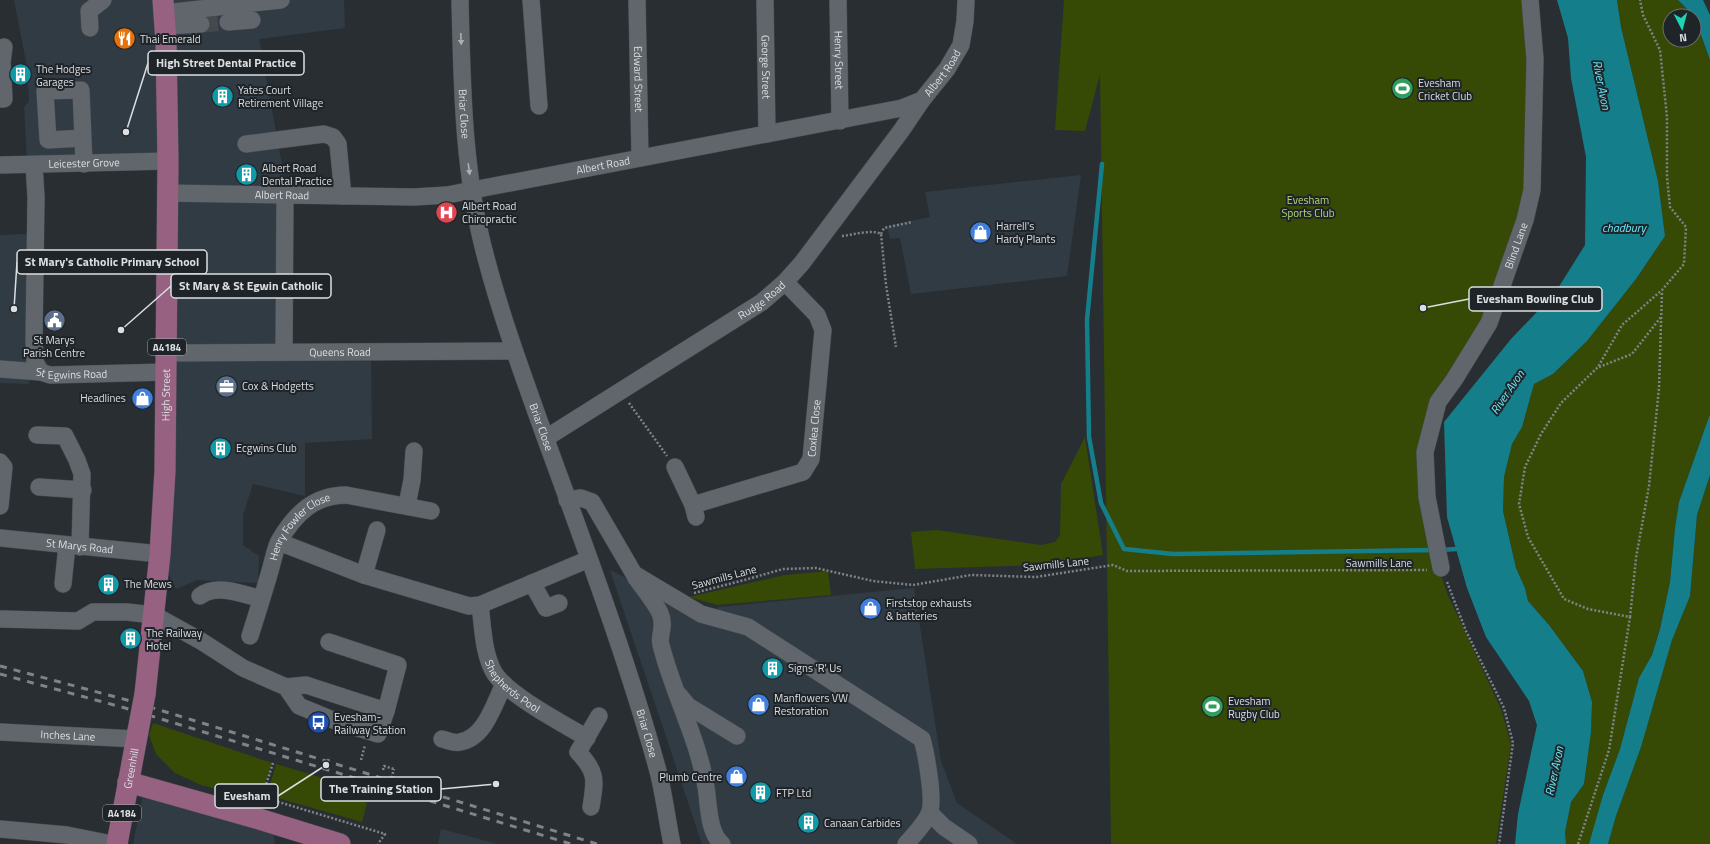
<svg xmlns="http://www.w3.org/2000/svg" width="1710" height="844" font-family="'Titillium Web',sans-serif">
<style>
.built{fill:#313b44}
.green{fill:#364a06}
.water{fill:#147f8b}
.lines{fill:none;stroke-linecap:round;stroke-linejoin:round}
.stream{stroke:#147f8b;stroke-width:4.5}
.minor-tunnel{stroke:#44494d;stroke-width:17;stroke-dasharray:17 8;stroke-linecap:butt}
.minor-casing{stroke:#464a4e;stroke-width:18}
.major-casing{stroke:#464a4e;stroke-width:22}
.path{stroke:#808488;stroke-width:2.5;stroke-dasharray:2 2;stroke-linecap:butt}
.minor{stroke:#60666b;stroke-width:17}
.major{stroke:#976282;stroke-width:21}
.rail{stroke:#7f8387;stroke-width:3;stroke-dasharray:7 7;stroke-linecap:butt}
.major-bridge-casing{stroke:#464a4e;stroke-width:22;stroke-linecap:butt}
.path-bridge{stroke:#808488;stroke-width:2.5;stroke-dasharray:2 2;stroke-linecap:butt}
.major-bridge{stroke:#976282;stroke-width:21}
.oneway{fill:#aaafb2}
.labels{text-anchor:middle;dominant-baseline:central;stroke-width:4;stroke-linejoin:round;paint-order:stroke}
.shield{fill:#1f2429;stroke:#a3a7aa;stroke-width:1}
.shield-label{font-size:10px;font-weight:bold;fill:#dcdfe2}
.poi-label{font-size:11px;fill:#dcdfe2;stroke:#1f2429;text-anchor:start}
.street-label{font-size:11px;fill:#dcdfe2;stroke:#1f2429}
.park-label{font-size:11px;fill:#b5db70;stroke:#1f2429}
.water-label{font-size:12px;font-style:italic;fill:#6ae8f8;stroke:#1f2429}
.leader{fill:none;stroke:#dcdfe2;stroke-width:1.5}
.callout-dot{fill:#dcdfe2;stroke:#1f2429;stroke-width:1.5}
.callout{fill:#1f2429;stroke:#dcdfe2;stroke-width:1.5}
.callout-label{font-size:12px;text-anchor:middle;font-weight:bold;fill:#dcdfe2}
</style>
<rect width="100%" height="100%" fill="#292e33"/>
<g class="built">
<path d="M14,0H344L345,28L259,39L288,197V354L371,353L372,439L305,443V496L253,484L243,515V545L259,556L258,583L197,580L176,589L158,552L166,160H27L24,107L29,102V97L26,62Z"/>
<path d="M1081,175L1067,276L911,294L900,238L890,239L887,226L930,217L925,192Z"/>
<path d="M27,234L29,384L0,383V235Z"/>
<path d="M610,570L710,620L718,607L914,588L941,761L957,803L1017,844H702Z"/>
<path d="M144,790L272,825L275,844H133Z"/>
<path d="M441,829L498,844H438Z"/>
</g>
<g class="green">
<path d="M1064,0H1523L1532,59L1529,189L1494,301L1426,441L1432,546L1447,593L1501,709L1511,744L1496,844H1111L1100,74L1085,131L1055,130Z"/>
<path d="M1617,0H1678L1693,16H1670V40H1694V19L1710,60V414L1679,502L1675,528L1670,582L1660,628L1652,655L1639,678L1620,749L1603,795L1591,841L1589,844H1566L1565,832L1571,802L1584,784L1591,732L1592,702L1583,671L1549,625L1528,601L1525,588L1516,568L1503,511L1504,477L1512,444L1522,427L1534,384L1553,374L1587,341L1636,279L1665,236L1658,181L1621,27Z"/>
<path d="M1085,437L1103,555L1043,565L915,569L911,532L937,530L1041,545L1055,542L1060,535L1061,484Z"/>
<path d="M1710,475V844H1608L1616,816L1641,747L1672,640L1690,596L1697,515Z"/>
<path d="M828,571L831,595L717,605L689,597L785,575Z"/>
<path d="M153,723L272,763L259,800L201,785L175,773L156,754L149,735Z"/>
<path d="M276,764L323,778L321,790L367,803L362,822L267,795Z"/>
</g>
<g class="water">
<path d="M1557,0H1617L1621,27L1658,181L1665,236L1636,279L1587,341L1553,374L1534,384L1522,427L1512,444L1504,477L1503,511L1516,568L1525,588L1528,601L1549,625L1583,671L1592,702L1591,732L1584,784L1571,802L1565,832L1566,844H1515L1518,814L1537,725L1529,701L1486,637L1467,588L1447,517L1444,422L1511,339L1555,293L1585,245L1586,157L1571,78L1568,38Z"/>
<path d="M1678,0H1703L1710,15V60L1694,16Z"/>
<path d="M1710,414V475L1697,515L1690,596L1672,640L1641,747L1616,816L1608,844H1589L1603,795L1620,749L1639,678L1652,655L1660,629L1670,582L1675,528L1679,502Z"/>
</g>
<g class="lines">
<g class="stream">
<path d="M1102,164L1087,320L1089,437L1101,503L1124,549L1173,554L1434,550"/>
<path d="M1441,550L1456,549"/>
</g>
<path class="minor-tunnel" d="M201,24L228,22"/>
<defs>
<g id="minor">
<path id="s1" d="M460,0C462,86 463,174 486,258C502,319 524,378 545,437C585,547 627,658 658,771C664,794 667,820 672,844"/>
<path d="M531,0L539,106"/>
<path id="s2" d="M637,0L640,158"/>
<path id="s3" d="M765,0L767,134"/>
<path id="s4" d="M838,0L840,121"/>
<path d="M164,13L281,0"/>
<path d="M228,22L252,20"/>
<path d="M165,26L201,24"/>
<path d="M90,28L89,11L103,0"/>
<path d="M0,99H4L2,62L4,47"/>
<path d="M83,138L48,140L45,91L81,90L84,164"/>
<path d="M246,144L324,134L333,137L338,144L343,196"/>
<path id="s5" d="M0,165L168,161"/>
<path d="M34,165L36,197L34,340L35,362L41,372"/>
<path id="s6" d="M167,193L414,197L447,195L902,108L922,100L947,69L961,45L965,21L966,0"/>
<path d="M284,352L285,195"/>
<path id="s7" d="M167,353L514,351"/>
<path id="s8" d="M0,369L41,372L50,375L167,372"/>
<path d="M37,435L65,436L77,460L82,474L80,547"/>
<path id="s9" d="M546,438L762,302L785,282L802,263L901,131L922,100"/>
<path d="M0,462L4,467L0,506"/>
<path d="M675,467L693,505L696,517"/>
<path d="M39,487L83,490"/>
<path d="M567,500L581,498L592,502L634,574L701,614L748,627L922,739C926,753 935,802 929,814C924,825 914,835 906,844"/>
<path d="M407,505L412,480L414,451"/>
<path id="s10" d="M693,505L803,472L811,459L823,330L817,315L785,282"/>
<path id="s11" d="M0,538L160,554"/>
<path d="M279,542L364,575L469,606L480,605L589,559"/>
<path id="s12" d="M1441,568L1427,497L1425,452L1438,402L1454,380L1489,323L1525,220L1532,190L1535,59L1530,0"/>
<path d="M364,575L377,530"/>
<path d="M636,578C644,589 654,601 660,613C666,627 658,636 661,645C673,693 698,738 706,787C709,805 708,832 722,844"/>
<path d="M532,583L546,608L559,603"/>
<path d="M63,584L67,545"/>
<path d="M200,596C216,583 243,594 261,599"/>
<path id="s13" d="M480,605C483,627 483,655 495,674C510,696 562,723 587,738"/>
<path d="M2,619L78,621L93,612H127L154,615L201,641L243,668L286,687L306,685L386,711L378,734L338,722L299,706L286,687"/>
<path id="s14" d="M250,636C257,614 264,592 270,571C273,561 275,549 279,541C295,514 314,495 346,495L431,511"/>
<path d="M329,642L398,665L386,711"/>
<path d="M679,695L688,706L737,736"/>
<path id="s15" d="M0,732L136,739"/>
<path d="M442,739C447,740 454,744 460,742C485,738 494,704 504,684"/>
<path d="M591,807C595,781 598,773 578,752L599,716"/>
<path d="M930,813L944,827L969,844"/>
<path d="M0,829L67,835L112,844"/>
</g>
<g id="major">
<path id="s16" d="M145,694L160,554L165,471L168,161L166,42L163,0"/>
<path d="M128,782L259,819L340,844"/>
<path id="s17" d="M117,844L138,731"/>
</g>
</defs>
<use href="#minor" class="minor-casing"/>
<use href="#major" class="major-casing"/>
<g class="path">
<path d="M881,234L884,228L912,222"/>
<path d="M842,236C852,235 872,229 881,234L886,285L896,347"/>
<path d="M1599,367L1632,354L1661,317"/>
<path d="M629,403L667,456"/>
<path d="M1447,582L1466,631L1504,708L1513,743L1499,844"/>
<path d="M694,593L748,579L783,569L816,568L873,581L913,585L971,575L1036,577L1113,565L1127,571L1427,570"/>
<path d="M1630,617L1636,558L1649,486L1659,388L1662,291"/>
<path d="M361,760L365,745"/>
<path d="M328,761L329,757"/>
<path d="M273,763L262,797L385,834L378,844"/>
<path d="M383,770L384,766L394,769"/>
<path d="M377,794L386,797"/>
<path d="M1578,844L1609,750L1630,617L1588,609L1564,599L1528,537L1519,504L1525,467L1541,434L1561,403L1598,367L1622,325L1662,290L1684,264L1686,227L1670,207L1667,177V117L1660,50L1643,15L1640,0"/>
</g>
<use href="#minor" class="minor"/>
<use href="#major" class="major"/>
<g class="rail">
<path d="M0,666L127,700L597,844"/>
<path d="M0,674L125,708L571,844"/>
</g>
<defs>
<path id="major-bridge" d="M138,731L145,694"/>
</defs>
<use href="#major-bridge" class="major-bridge-casing"/>
<path class="path-bridge" d="M386,797L394,769"/>
<use href="#major-bridge" class="major-bridge"/>
</g>
<defs><path id="oneway-solid" d="M-6-.8H1V-3.2L6.5 0L1 3.2V.8H-6Z"/></defs>
<g class="oneway">
<use href="#oneway-solid" transform="translate(461 39) rotate(88)"/>
<use href="#oneway-solid" transform="translate(469 169) rotate(82)"/>
</g>
<defs>
<symbol id="restaurant-disc" viewBox="-11 -11 22 22"><circle r="9.5" fill="#e8710a" stroke="#1f2429"/><path d="M-5-6h1v4h1v-4h1v4h1v-4h1v5L-1.5 .5V6h-2V.5L-5-1ZM5-6V6H3V1.5H1.5Q1.5-4 5-6Z" fill="#fff"/></symbol>
<symbol id="building-disc" viewBox="-11 -11 22 22"><circle r="9.5" fill="#0f9aa8" stroke="#1f2429"/><path d="M-4-6H4V6H1V3H-1V6H-4ZM-2.5-4.3h1.7v1.8h-1.7ZM.8-4.3h1.7v1.8H.8ZM-2.5-1h1.7V.8h-1.7ZM.8-1h1.7V.8H.8Z" fill="#fff"/></symbol>
<symbol id="stadium-disc" viewBox="-11 -11 22 22"><circle r="9.5" fill="#2e9e5b" stroke="#1f2429"/><path d="M0-5a6.5 5 0 1 0 0 10a6.5 5 0 1 0 0-10ZM-3.5-1.8h7v3.6h-7Z" fill="#fff"/></symbol>
<symbol id="hospital-disc" viewBox="-11 -11 22 22"><circle r="9.5" fill="#e0444e" stroke="#1f2429"/><path d="M-5-5h3v3.5h4V-5h3V5h-3V1.5h-4V5h-3Z" fill="#fff"/></symbol>
<symbol id="shop-disc" viewBox="-11 -11 22 22"><circle r="9.5" fill="#3f7fe0" stroke="#1f2429"/><path d="M-5-2.5h2.3a2.7 3.5 0 0 1 5.4 0H5L5.5 6h-11ZM-1.5-2.5h3a1.5 2.3 0 0 0-3 0Z" fill="#fff"/></symbol>
<symbol id="civic-disc" viewBox="-11 -11 22 22"><circle r="9.5" fill="#5c6f8a" stroke="#1f2429"/><path d="M-.6-6.5H3V-4.5H.6V-3L4-1V1h2V6H-6V1h2V-1L-.6-3ZM-1.2 2.5V6h2.4V2.5Z" fill="#fff"/></symbol>
<symbol id="office-disc" viewBox="-11 -11 22 22"><circle r="9.5" fill="#5c6f8a" stroke="#1f2429"/><path d="M-6-3h4V-5.5h4V-3h4V5H-6ZM-1-4.5V-3h2v-1.5ZM-6 0V1H6V0Z" fill="#fff"/></symbol>
<symbol id="bus-disc" viewBox="-11 -11 22 22"><circle r="9.5" fill="#1a4fb4" stroke="#1f2429"/><path d="M-5-6H5V4H4V6H2V4H-2V6H-4V4H-5ZM-3.5-4V0h7V-4ZM-3.5 1.2v1.5H-2V1.2ZM2 1.2v1.5H3.5V1.2Z" fill="#fff"/></symbol>
</defs>
<g fill-rule="evenodd">
<use href="#restaurant-disc" x="112" y="26" width="25" height="25"/>
<use href="#building-disc" x="8" y="62" width="25" height="25"/>
<use href="#stadium-disc" x="1390" y="76" width="25" height="25"/>
<use href="#building-disc" x="210" y="84" width="25" height="25"/>
<use href="#building-disc" x="234" y="162" width="25" height="25"/>
<use href="#hospital-disc" x="434" y="200" width="25" height="25"/>
<use href="#shop-disc" x="968" y="220" width="25" height="25"/>
<use href="#civic-disc" x="42" y="308" width="25" height="25"/>
<use href="#office-disc" x="214" y="374" width="25" height="25"/>
<use href="#shop-disc" x="130" y="386" width="25" height="25"/>
<use href="#building-disc" x="208" y="436" width="25" height="25"/>
<use href="#building-disc" x="96" y="572" width="25" height="25"/>
<use href="#shop-disc" x="858" y="596" width="25" height="25"/>
<use href="#building-disc" x="118" y="626" width="25" height="25"/>
<use href="#building-disc" x="760" y="656" width="25" height="25"/>
<use href="#shop-disc" x="746" y="692" width="25" height="25"/>
<use href="#stadium-disc" x="1200" y="694" width="25" height="25"/>
<use href="#bus-disc" x="306" y="710" width="25" height="25"/>
<use href="#shop-disc" x="724" y="764" width="25" height="25"/>
<use href="#building-disc" x="748" y="780" width="25" height="25"/>
<use href="#building-disc" x="796" y="810" width="25" height="25"/>
</g>
<g class="labels">
<g class="shield">
<rect x="148" y="339" width="38" height="16" rx="3"/>
<rect x="103" y="805" width="38" height="16" rx="3"/>
</g>
<g class="shield-label">
<text x="167" y="347">A4184</text>
<text x="122" y="813">A4184</text>
</g>
<g class="poi-label">
<text x="140" y="39">Thai Emerald</text>
<text x="36" y="69">The Hodges<tspan x="36" dy="13">Garages</tspan></text>
<text x="1418" y="83">Evesham<tspan x="1418" dy="13">Cricket Club</tspan></text>
<text x="238" y="90">Yates Court<tspan x="238" dy="13">Retirement Village</tspan></text>
<text x="262" y="168">Albert Road<tspan x="262" dy="13">Dental Practice</tspan></text>
<text x="462" y="206">Albert Road<tspan x="462" dy="13">Chiropractic</tspan></text>
<text x="996" y="226">Harrell's<tspan x="996" dy="13">Hardy Plants</tspan></text>
<text x="54" y="340" text-anchor="middle">St Marys<tspan x="54" dy="13">Parish Centre</tspan></text>
<text x="242" y="386">Cox &amp; Hodgetts</text>
<text x="126" y="398" text-anchor="end">Headlines</text>
<text x="236" y="448">Ecgwins Club</text>
<text x="124" y="584">The Mews</text>
<text x="886" y="603">Firststop exhausts<tspan x="886" dy="13">&amp; batteries</tspan></text>
<text x="146" y="633">The Railway<tspan x="146" dy="13">Hotel</tspan></text>
<text x="788" y="668">Signs 'R' Us</text>
<text x="774" y="698">Manflowers VW<tspan x="774" dy="13">Restoration</tspan></text>
<text x="1228" y="701">Evesham<tspan x="1228" dy="13">Rugby Club</tspan></text>
<text x="334" y="717">Evesham-<tspan x="334" dy="13">Railway Station</tspan></text>
<text x="722" y="777" text-anchor="end">Plumb Centre</text>
<text x="776" y="793">FTP Ltd</text>
<text x="824" y="823">Canaan Carbides</text>
</g>
<g class="street-label">
<text stroke="none"><textPath href="#s4" startOffset="60">Henry Street</textPath></text>
<text stroke="none"><textPath href="#s3" startOffset="67">George Street</textPath></text>
<text stroke="none"><textPath href="#s6" startOffset="799">Albert Road</textPath></text>
<text stroke="none"><textPath href="#s2" startOffset="79">Edward Street</textPath></text>
<text stroke="none"><textPath href="#s1" startOffset="114">Briar Close</textPath></text>
<text stroke="none"><textPath href="#s5" startOffset="84">Leicester Grove</textPath></text>
<text stroke="none"><textPath href="#s6" startOffset="439">Albert Road</textPath></text>
<text stroke="none"><textPath href="#s6" startOffset="115">Albert Road</textPath></text>
<text stroke="none"><textPath href="#s12" startOffset="345">Blind Lane</textPath></text>
<text stroke="none"><textPath href="#s9" startOffset="256">Rudge Road</textPath></text>
<text stroke="none"><textPath href="#s7" startOffset="173">Queens Road</textPath></text>
<text stroke="none"><textPath href="#s8" startOffset="72">St Egwins Road</textPath></text>
<text stroke="none"><textPath href="#s16" startOffset="300">High Street</textPath></text>
<text stroke="none"><textPath href="#s1" startOffset="438">Briar Close</textPath></text>
<text stroke="none"><textPath href="#s10" startOffset="161">Coxlea Close</textPath></text>
<text stroke="none"><textPath href="#s14" startOffset="124">Henry Fowler Close</textPath></text>
<text stroke="none"><textPath href="#s11" startOffset="80">St Marys Road</textPath></text>
<text x="1379" y="563">Sawmills Lane</text>
<text transform="translate(1056 564) rotate(-6)">Sawmills Lane</text>
<text transform="translate(724 577) rotate(-15)">Sawmills Lane</text>
<text stroke="none"><textPath href="#s13" startOffset="92">Shepherds Pool</textPath></text>
<text stroke="none"><textPath href="#s1" startOffset="762">Briar Close</textPath></text>
<text stroke="none"><textPath href="#s15" startOffset="68">Inches Lane</textPath></text>
<text stroke="none"><textPath href="#s17" startOffset="77">Greenhill</textPath></text>
</g>
<g class="park-label">
<text x="1308" y="200">Evesham<tspan x="1308" dy="13">Sports Club</tspan></text>
</g>
<g class="water-label">
<text transform="translate(1602 85) rotate(79)">River Avon</text>
<text x="1624" y="227">chadbury</text>
<text transform="translate(1507 392) rotate(-56)">River Avon</text>
<text transform="translate(1554 771) rotate(-78)">River Avon</text>
</g>
</g>
<path class="leader" d="M126 132L148 63M14 309L17 262M121 330L171 286M1423 308L1469 299M496 784L441 789M326 765L278 796"/>
<g class="callout-dot">
<circle cx="126" cy="132" r="4"/>
<circle cx="14" cy="309" r="4"/>
<circle cx="121" cy="330" r="4"/>
<circle cx="1423" cy="308" r="4"/>
<circle cx="496" cy="784" r="4"/>
<circle cx="326" cy="765" r="4"/>
</g>
<g class="callout">
<rect x="148" y="51" width="156" height="24" rx="4"/>
<rect x="17" y="250" width="190" height="24" rx="4"/>
<rect x="171" y="274" width="160" height="24" rx="4"/>
<rect x="1469" y="287" width="133" height="24" rx="4"/>
<rect x="321" y="777" width="120" height="24" rx="4"/>
<rect x="215" y="784" width="63" height="24" rx="4"/>
</g>
<g class="callout-label">
<text x="226" y="67">High Street Dental Practice</text>
<text x="112" y="266">St Mary's Catholic Primary School</text>
<text x="251" y="290">St Mary &amp; St Egwin Catholic</text>
<text x="1535" y="303">Evesham Bowling Club</text>
<text x="381" y="793">The Training Station</text>
<text x="247" y="800">Evesham</text>
</g>
<g transform="translate(1682 28) rotate(174)"><circle r="19" fill="#1f2429" stroke="#6b6f73"/>
<path d="M0-3L7 15L0 10L-7 15Z" fill="#1dd5b1"/>
<text y="-6" font-size="11" font-weight="bold" text-anchor="middle" fill="#dcdfe2">N</text>
</g>
</svg>
